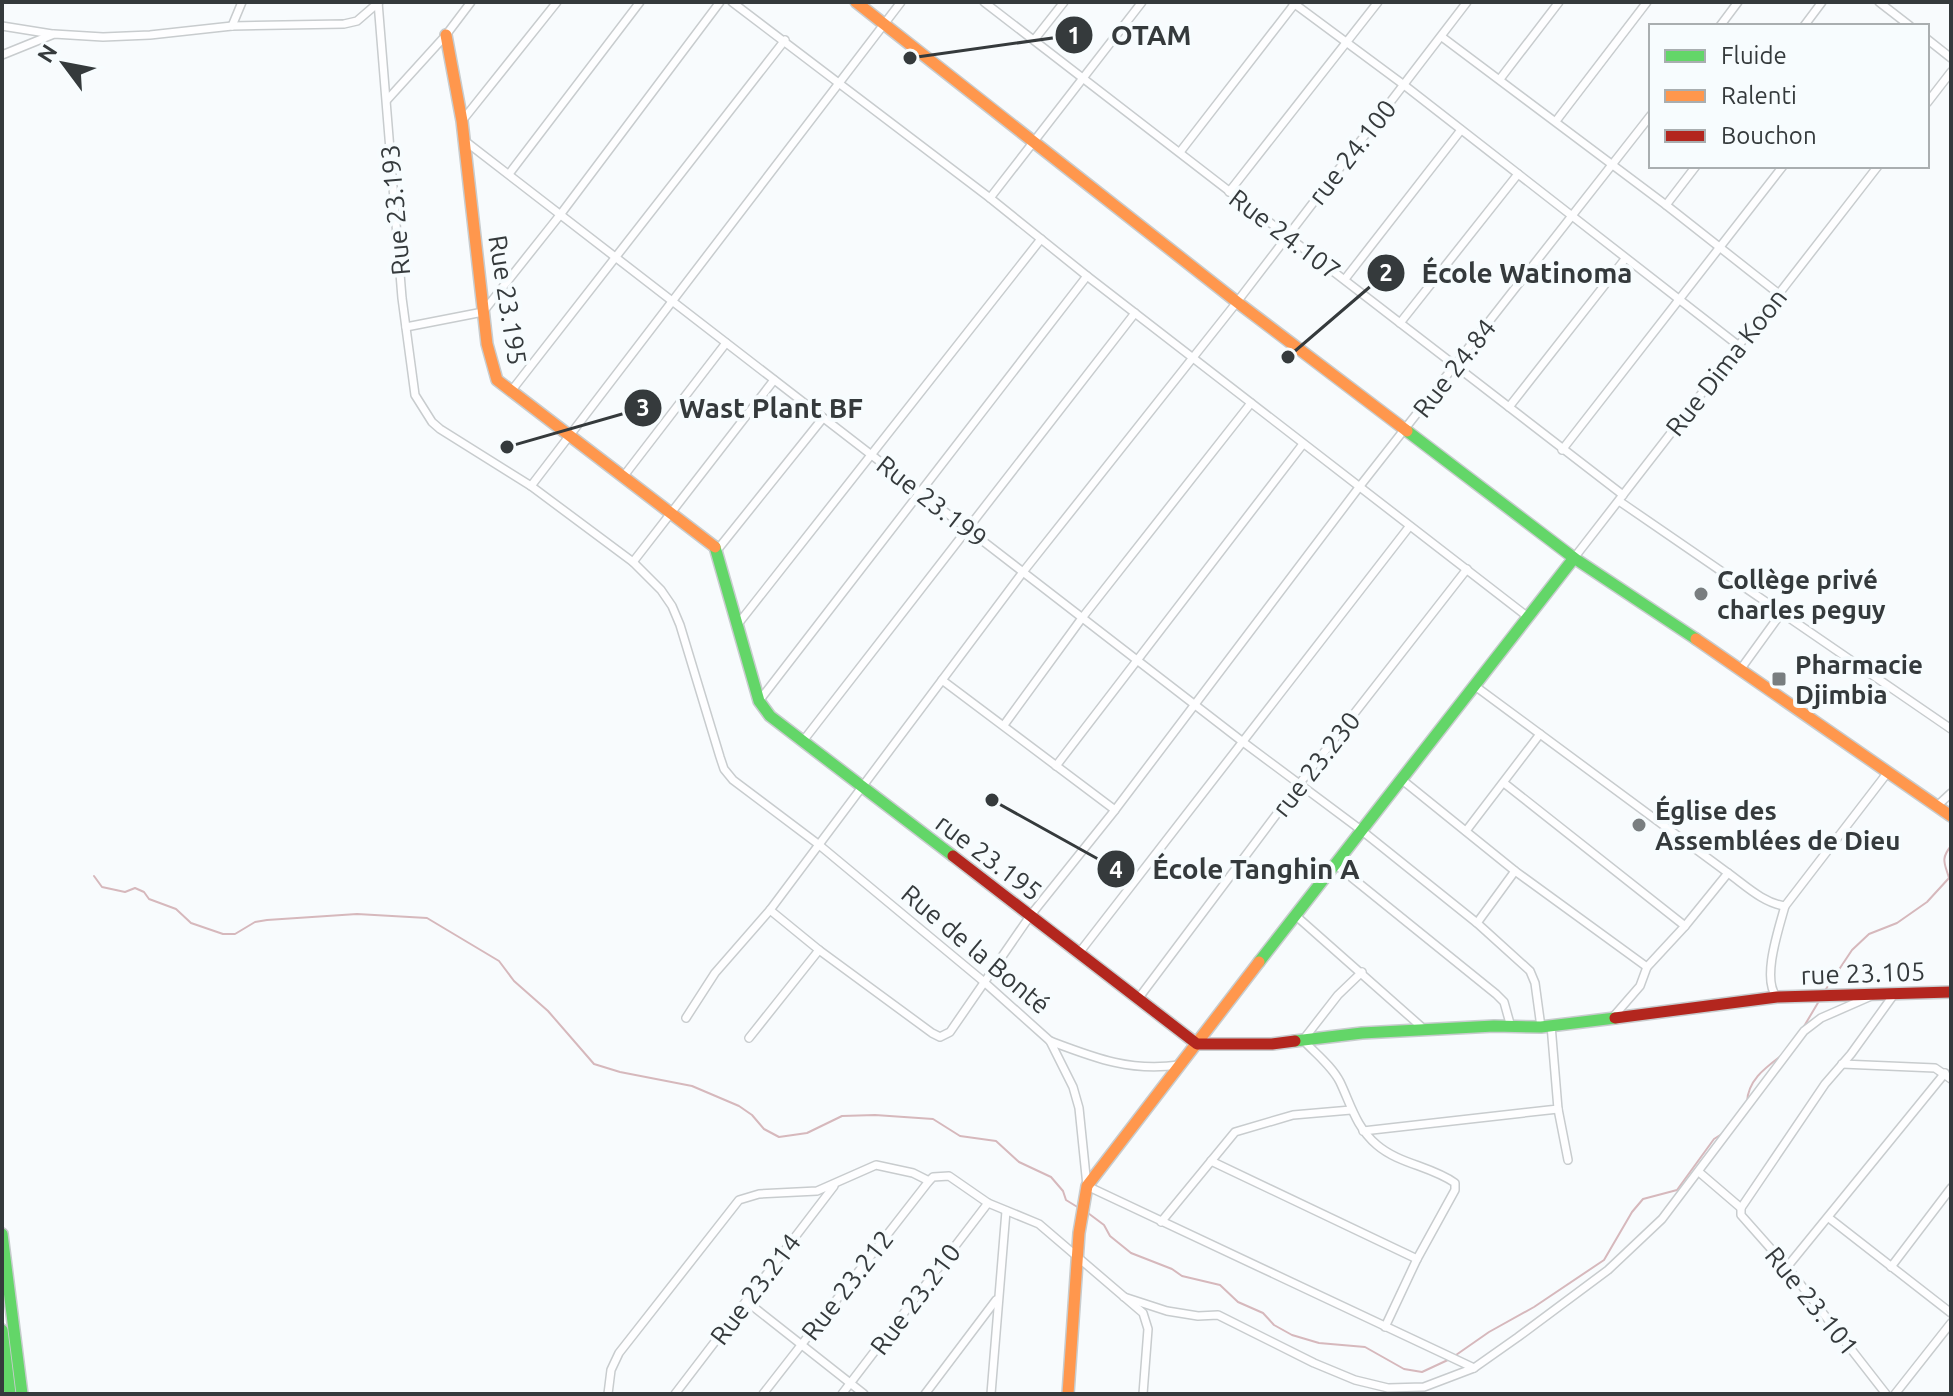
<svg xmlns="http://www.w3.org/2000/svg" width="1953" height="1396" font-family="Ubuntu,sans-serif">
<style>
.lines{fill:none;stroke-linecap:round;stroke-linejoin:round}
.stream{stroke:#d6b8bc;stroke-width:2}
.street-casing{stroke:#c8ccce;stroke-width:10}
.fast-casing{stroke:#c8ccce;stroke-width:14}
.slow-casing{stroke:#c8ccce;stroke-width:14}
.jam-casing{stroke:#c8ccce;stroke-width:14}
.street{stroke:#fefeff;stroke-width:7}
.fast{stroke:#63d668;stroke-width:11}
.slow{stroke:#ff974d;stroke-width:11}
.jam{stroke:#b3261e;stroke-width:11}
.poi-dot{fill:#797e80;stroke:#f7fcfe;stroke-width:3}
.labels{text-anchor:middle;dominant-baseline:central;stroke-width:8;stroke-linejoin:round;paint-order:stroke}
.street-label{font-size:26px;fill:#353a3c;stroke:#f7fcfe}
.poi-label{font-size:26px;font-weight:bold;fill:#353a3c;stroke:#f7fcfe;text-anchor:start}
.leader{fill:none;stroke:#353a3c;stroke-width:3}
.callout-dot{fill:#353a3c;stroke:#f7fcfe;stroke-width:3}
.mark-label{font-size:24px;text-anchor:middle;font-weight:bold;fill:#fff}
.callout-label{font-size:28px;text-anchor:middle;font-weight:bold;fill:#353a3c;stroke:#f7fcfe;stroke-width:8;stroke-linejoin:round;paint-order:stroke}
</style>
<rect width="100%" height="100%" fill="#f8fbfd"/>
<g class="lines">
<g class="stream">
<path d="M94,876L102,887L125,892L135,888L144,892L149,899L176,909L191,923L223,934H235L255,922L267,920L357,914L427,918L499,961L514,981L548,1011L594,1064L620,1072L692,1086L739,1106L752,1115L764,1129L779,1137L807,1133L842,1116L875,1115L933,1119L960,1136L996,1141L1019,1162L1051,1177L1063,1191L1066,1200L1079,1208"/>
<path d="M1826,989L1852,950L1869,934L1897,923L1927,902L1949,878C1945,864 1940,859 1951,846"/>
<path d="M1803,1028L1819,1001"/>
<path d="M1747,1102C1748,1080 1765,1068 1782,1055"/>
<path d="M1088,1213L1104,1225L1110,1236L1131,1253L1172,1269L1182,1276L1220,1285L1238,1302L1263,1313L1274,1325L1292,1335L1319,1343L1365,1347L1404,1369L1422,1372L1450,1359"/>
<path d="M1456,1355L1489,1332L1534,1307L1604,1260L1632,1212L1643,1199L1677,1190L1714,1139L1725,1132"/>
</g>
<defs>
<g id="street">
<path d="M378,2L402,298L415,395L432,422L440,429L531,486L633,562L661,590L672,606L680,625L720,757L724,769L733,780L818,844L983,981L1050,1041L1073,1087L1079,1108L1087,1186L1474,1368"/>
<path d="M732,2L990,198L1087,276L1528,617"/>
<path d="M984,2L1623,495"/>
<path d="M1292,2L1404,85L1739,346"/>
<path d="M1879,2L1910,26"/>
<path d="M2,26L52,34"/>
<path d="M232,26L242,2"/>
<path d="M1720,26L1738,2"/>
<path d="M1804,26L1822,2"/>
<path d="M1442,37L1666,205L1779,294"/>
<path d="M1927,39L1951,58"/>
<path d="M1034,40L1064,2"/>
<path d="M2,55L54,34L103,37L150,35L232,26L344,24L357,21L379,2"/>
<path d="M1500,79L1559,2"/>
<path d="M387,100L446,35L471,2"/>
<path d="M1927,103L1951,72"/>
<path d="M462,121L557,2"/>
<path d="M1556,121L1647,2"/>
<path d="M465,141L1243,742L1361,830L1477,923L1530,971L1535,983L1541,1027"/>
<path d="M1180,152L1296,2"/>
<path d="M509,174L640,2"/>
<path d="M1229,192L1378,2"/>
<path d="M990,198L1142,2"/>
<path d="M1666,205L1696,166"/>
<path d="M1345,279L1461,130"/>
<path d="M1400,323L1518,174"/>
<path d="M406,327L483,312L560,215L720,2"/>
<path d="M512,390L785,40"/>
<path d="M1509,407L1625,259"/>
<path d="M1562,450L1783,166"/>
<path d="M623,477L726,343"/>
<path d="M531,486L901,2"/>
<path d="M1619,501L1951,729"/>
<path d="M718,549L823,418"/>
<path d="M1574,558L1878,166"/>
<path d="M633,562L774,380"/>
<path d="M738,624L1041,239"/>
<path d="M1740,670L1782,612"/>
<path d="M942,680L1115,810"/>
<path d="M1475,686L1728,873C1745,885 1763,903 1785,906L1888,772"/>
<path d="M759,701L1087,276"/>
<path d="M1004,725L1082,618L1251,403"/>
<path d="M803,741L1135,313"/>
<path d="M1056,766L1303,444"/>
<path d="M1401,779L1515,871L1647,967"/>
<path d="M1504,783L1685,926"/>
<path d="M1937,806L1951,793"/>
<path d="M1466,831L1540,734"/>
<path d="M1335,864L1496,994L1504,1002L1511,1027"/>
<path d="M770,910L819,950L932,1033L940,1037L950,1032L1030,916L1115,810L1360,486L1651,115"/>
<path d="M1295,915L1425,1030"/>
<path d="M1477,923L1515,871"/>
<path d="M1079,953L1409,527"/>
<path d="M1777,997C1761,980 1779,928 1785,906"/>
<path d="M1138,999L1300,783L1467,569"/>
<path d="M1613,1017L1640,986L1647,967L1685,926L1728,873"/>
<path d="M686,1018L715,973L770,910L1023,572L1237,302L1467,2"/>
<path d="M749,1038L819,950"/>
<path d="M1050,1041C1095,1058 1130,1072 1179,1065"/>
<path d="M1842,1064L1935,1068L1951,1079"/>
<path d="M1558,1109L1568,1160"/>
<path d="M1363,1131L1558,1109L1551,1025"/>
<path d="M1211,1161L1417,1259L1455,1190V1183C1431,1166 1399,1164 1377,1145C1356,1127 1351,1105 1340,1082C1332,1066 1315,1053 1303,1040L1338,995L1362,972"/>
<path d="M1699,1172L1741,1208V1215L1787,1267L1886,1394"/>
<path d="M1741,1208L1825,1084L1851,1054L1895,993"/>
<path d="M1829,1218L1951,1313"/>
<path d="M1161,1222L1235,1132L1293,1115L1351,1110"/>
<path d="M1787,1267L1945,1073"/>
<path d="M1891,1267L1951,1188"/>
<path d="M1124,1297L1167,1311L1198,1316L1218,1315L1314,1363L1355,1380L1388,1388L1424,1387L1474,1368L1518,1337L1608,1270L1662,1219L1804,1031L1821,1018L1869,997"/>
<path d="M746,1301L864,1394"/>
<path d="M1385,1327L1417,1259"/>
<path d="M608,1394L611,1370L619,1353L739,1200L759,1194L817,1191L876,1165L913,1173L929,1181"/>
<path d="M675,1394L834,1186"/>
<path d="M763,1394L929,1181L933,1177L949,1176L988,1203L1039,1224L1143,1313L1148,1329L1143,1394"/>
<path d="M842,1394L988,1203"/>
<path d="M925,1394L996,1300"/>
<path d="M991,1394L1006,1211"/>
<path d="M1895,1394L1951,1323"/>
</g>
<g id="fast">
<path d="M1407,431L1574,558L1696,639"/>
<path d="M715,547L759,701L770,716L953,856"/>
<path d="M1259,962L1574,558"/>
<path d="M1295,1041L1362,1033L1494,1026L1541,1027L1615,1018"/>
<path d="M2,1234L22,1394"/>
<path d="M2,1330L10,1394"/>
</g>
<g id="slow">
<path d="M856,2L1237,302L1407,431"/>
<path d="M446,35L462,121L487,344L497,380L715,547"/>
<path d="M1696,639L1951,816"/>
<path d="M1068,1394L1079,1233L1087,1186L1259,962"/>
</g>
<g id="jam">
<path d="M953,856L1197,1044H1272L1295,1041"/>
<path d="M1615,1018L1777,997L1951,992"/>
</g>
</defs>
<use href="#street" class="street-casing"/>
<use href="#fast" class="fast-casing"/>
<use href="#slow" class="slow-casing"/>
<use href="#jam" class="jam-casing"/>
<use href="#street" class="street"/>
<use href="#fast" class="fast"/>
<use href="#slow" class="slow"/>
<use href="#jam" class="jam"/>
</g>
<g class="poi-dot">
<circle cx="1701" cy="594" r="8"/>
<rect x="1771" y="671" width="16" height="16" rx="4"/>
<circle cx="1639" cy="825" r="8"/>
</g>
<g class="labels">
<g class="street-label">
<text transform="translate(1352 152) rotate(-52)">rue 24.100</text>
<text transform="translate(395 210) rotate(-95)">Rue 23.193</text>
<text transform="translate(1285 234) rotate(37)">Rue 24.107</text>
<text transform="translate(508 300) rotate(81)">Rue 23.195</text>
<text transform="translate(1726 362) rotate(-52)">Rue Dima Koon</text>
<text transform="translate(1454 368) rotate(-52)">Rue 24.84</text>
<text transform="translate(932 501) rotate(38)">Rue 23.199</text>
<text transform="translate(1316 764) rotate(-52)">rue 23.230</text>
<text transform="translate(989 857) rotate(37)">rue 23.195</text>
<text transform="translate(976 949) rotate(40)">Rue de la Bonté</text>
<text transform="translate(1863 973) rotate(-2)">rue 23.105</text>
<text transform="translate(847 1285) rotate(-52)">Rue 23.212</text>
<text transform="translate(755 1289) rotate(-53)">Rue 23.214</text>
<text transform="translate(915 1299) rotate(-53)">Rue 23.210</text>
<text transform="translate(1812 1301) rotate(51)">Rue 23.101</text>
</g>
<g class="poi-label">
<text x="1717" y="579">Collège privé<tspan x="1717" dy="30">charles peguy</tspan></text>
<text x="1795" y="664">Pharmacie<tspan x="1795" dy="30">Djimbia</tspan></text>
<text x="1655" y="810">Église des<tspan x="1655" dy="30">Assemblées de Dieu</tspan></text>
</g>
</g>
<path class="leader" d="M910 58L1074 35M1288 357L1386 273M507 447L643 408M992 800L1116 869"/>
<g class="callout-dot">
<circle cx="910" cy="58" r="8"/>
<circle cx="1288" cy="357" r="8"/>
<circle cx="507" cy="447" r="8"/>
<circle cx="992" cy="800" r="8"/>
<circle cx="1074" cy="35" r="20"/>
<circle cx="1386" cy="273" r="20"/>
<circle cx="643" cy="408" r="20"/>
<circle cx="1116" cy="869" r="20"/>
</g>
<g class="mark-label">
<text x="1074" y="44">1</text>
<text x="1386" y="281">2</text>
<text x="643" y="416">3</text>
<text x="1116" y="878">4</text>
</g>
<g class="callout-label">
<text x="1151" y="45">OTAM</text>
<text x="1527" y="283">École Watinoma</text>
<text x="771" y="418">Wast Plant BF</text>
<text x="1256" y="879">École Tanghin A</text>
</g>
<rect width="1953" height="1396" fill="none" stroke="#353a3c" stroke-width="8"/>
<rect x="1649" y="24" width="280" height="144" fill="#f7fcfe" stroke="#a9aeb0" stroke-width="2"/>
<rect x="1665" y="50" width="40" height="12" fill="#63d668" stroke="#a9aeb0" stroke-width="2"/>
<text x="1721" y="64" font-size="24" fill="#353a3c">Fluide</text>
<rect x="1665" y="90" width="40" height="12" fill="#ff974d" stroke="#a9aeb0" stroke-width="2"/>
<text x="1721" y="104" font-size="24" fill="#353a3c">Ralenti</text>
<rect x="1665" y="130" width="40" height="12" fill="#b3261e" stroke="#a9aeb0" stroke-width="2"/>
<text x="1721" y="144" font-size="24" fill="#353a3c">Bouchon</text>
<g transform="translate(64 64) rotate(302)" stroke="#f7fcfe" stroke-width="6" paint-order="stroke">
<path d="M0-6L14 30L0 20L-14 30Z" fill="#353a3c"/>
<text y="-12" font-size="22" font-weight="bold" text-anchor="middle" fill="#353a3c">N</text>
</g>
</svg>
